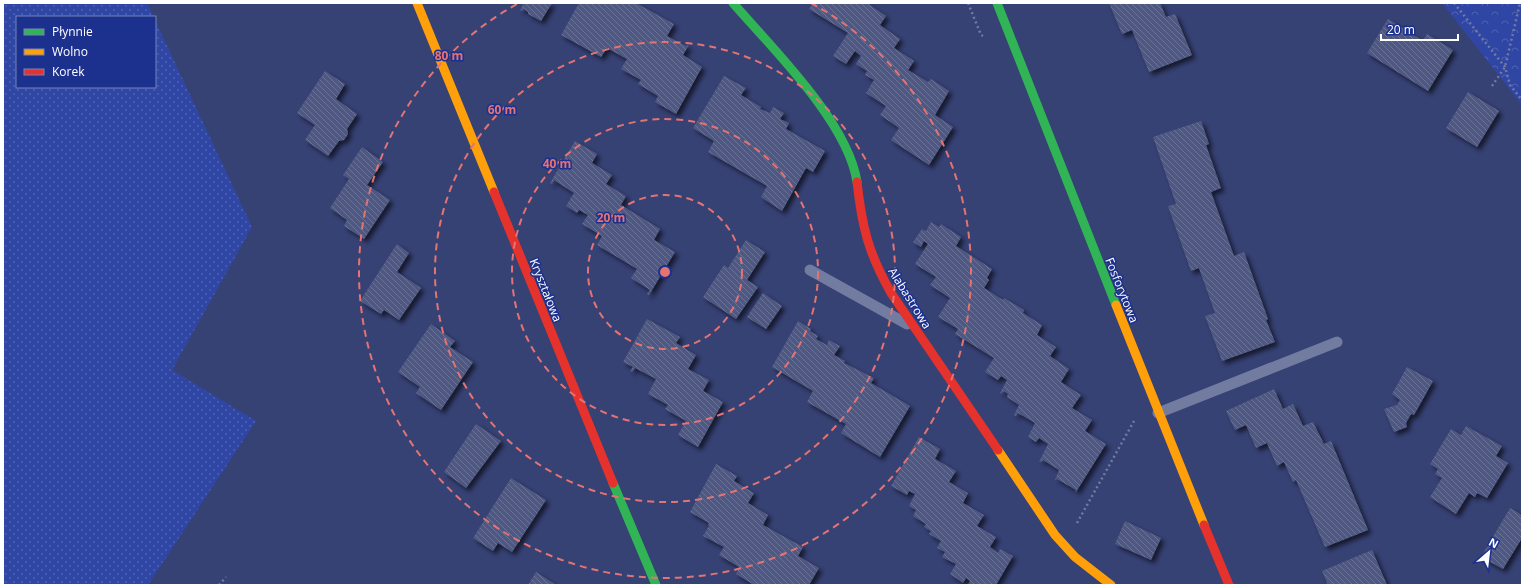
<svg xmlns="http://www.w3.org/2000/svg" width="1525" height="588" font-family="'Open Sans',sans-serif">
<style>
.grass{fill:url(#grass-dots)}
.forest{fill:url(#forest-crowns)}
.building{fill:url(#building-back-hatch);filter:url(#shadow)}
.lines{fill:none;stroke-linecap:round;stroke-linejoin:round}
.path{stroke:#727ba0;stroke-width:2.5;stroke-dasharray:2 3;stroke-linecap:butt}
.lane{stroke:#727ba0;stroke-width:11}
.fast{stroke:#30b455;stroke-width:9}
.slow{stroke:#ff9f0a;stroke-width:9}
.jam{stroke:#e5322d;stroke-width:9}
.ring{fill:none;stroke:#e47373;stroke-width:2;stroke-dasharray:7 5}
.labels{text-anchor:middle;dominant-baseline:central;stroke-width:3;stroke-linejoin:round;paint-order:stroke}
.street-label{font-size:12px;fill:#fff;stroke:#1c308e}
.centre{fill:#e47373;stroke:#1c308e;stroke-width:2}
.ring-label{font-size:12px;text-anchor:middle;font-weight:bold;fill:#e47373;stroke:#1c308e;stroke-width:3;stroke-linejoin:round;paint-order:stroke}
</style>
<defs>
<pattern id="grass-dots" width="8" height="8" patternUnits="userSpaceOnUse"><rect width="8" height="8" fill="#3046a4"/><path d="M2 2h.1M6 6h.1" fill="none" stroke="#4f62b2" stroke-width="1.8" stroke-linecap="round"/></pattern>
<pattern id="forest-crowns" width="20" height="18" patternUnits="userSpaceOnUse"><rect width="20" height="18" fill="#3046a4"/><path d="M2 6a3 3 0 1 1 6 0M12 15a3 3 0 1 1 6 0" fill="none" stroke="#4f62b2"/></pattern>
<pattern id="building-back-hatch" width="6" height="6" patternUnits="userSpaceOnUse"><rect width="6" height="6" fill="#505982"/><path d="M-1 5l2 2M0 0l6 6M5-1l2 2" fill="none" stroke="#6a7295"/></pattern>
<filter id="shadow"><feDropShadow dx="3.5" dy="3.5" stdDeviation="2" flood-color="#0009"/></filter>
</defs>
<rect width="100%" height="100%" fill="#364174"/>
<path class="grass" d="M3,3H147L154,17H17V87H155V20L252,227L172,370L256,421L148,585H3Z"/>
<path class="forest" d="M1442,3H1522V105Z"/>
<g class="building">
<path d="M524,3H552L541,21L528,14V12L524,9L522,11L520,10Z"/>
<path d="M579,3H636L674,24L667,36L686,46L689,45L683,55L702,67L676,114L655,102L658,96L638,84L641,80L621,69L627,59L607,48L601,57L561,35Z"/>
<path d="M813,3H867L886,16L880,25L900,39L894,48L914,61L908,70L928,82L931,79L949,91L935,115L953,127L929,165L891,140L899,128L880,115L886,106L866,93L874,80L865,75L867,71L856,64L861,56L855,51L846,64L833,56L848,33L809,9Z"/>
<path d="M1109,3H1160L1166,17L1175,14L1192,55L1149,72L1132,30L1122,34Z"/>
<path d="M1388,19L1423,41L1427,34L1453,50L1428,91L1367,53Z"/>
<path d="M325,71L345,84L336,99L357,114L347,129L348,134L344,140L339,141L328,156L305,140L315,125L297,113Z"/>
<path d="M724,76L746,88L741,95L761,107L760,109L770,113L773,107L784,113L780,119L789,123L786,129L825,151L813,172L806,168L782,211L761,197L767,186L708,152L714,141L693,128Z"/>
<path d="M1468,92L1499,111L1477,147L1446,128Z"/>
<path d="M1201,121L1209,144L1206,145L1221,188L1211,192L1234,256L1244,252L1268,319L1266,320L1275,342L1222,361L1205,316L1215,313L1199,268L1191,271L1168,206L1176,204L1153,137Z"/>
<path d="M575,141L597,154L592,163L612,175L606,184L626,196L621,205L660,229L654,240L675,252L649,295L647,294L650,290L631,278L637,269L597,245L602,236L582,224L588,215L579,210L577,213L566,206L574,193L554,180L552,184L550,183Z"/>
<path d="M362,147L383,162L367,185L390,200L364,239L344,226L347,220L330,208L349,179L343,175Z"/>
<path d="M931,222L939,227L941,224L961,237L956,246L992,269L987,278L989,280L984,288L1003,300L1004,298L1024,310L1023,313L1042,325L1037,335L1056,347L1050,356L1069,369L1061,382L1081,395L1072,408L1092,420L1085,431L1106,444L1076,492H1075L1076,490L1057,479L1055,480L1059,470L1043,460L1041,462H1039L1048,444L1039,438L1036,442L1028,437L1035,423L1018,413L1016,416L1014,415L1019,405L1007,397L1008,394L1004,391L1001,394L1000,393L1007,380L1001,376L998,380L985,372L994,358L955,334L958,329L938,317L950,298L930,285L936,277L915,264L928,244L924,241L921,247L913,242L922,229L926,231Z"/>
<path d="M746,240L765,252L747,280L758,287L736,319L703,297L724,265L728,268Z"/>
<path d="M397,244L409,253L397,272L421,288L399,320L384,310L381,314L360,301Z"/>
<path d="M763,293L782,306L766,329L747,317Z"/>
<path d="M647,319L680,337L676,343L696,355L688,369L709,380L703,391L723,402L698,447L678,435L686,421L665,409L668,405L648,394L656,379L635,368L632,372L630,371L633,367L623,362Z"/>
<path d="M798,321L811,329L810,331L818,336L816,339L827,345L829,340L840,346L834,355L845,361L844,363L874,378L871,383L910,406L880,457L841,433L846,424L807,402L813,391L772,367Z"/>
<path d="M431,324L455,341L450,347L473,362L441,410L416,393L420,387L398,372Z"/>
<path d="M1407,367L1433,381L1414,415L1411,414L1406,423L1407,427L1394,432L1384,409L1397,405L1400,400L1392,394Z"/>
<path d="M1274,389L1283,409L1293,404L1303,426L1313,422L1324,444L1331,441L1368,530L1325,547L1296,480L1293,482L1284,462L1277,466L1267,443L1256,448L1246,425L1235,430L1226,411Z"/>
<path d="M476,424L501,441L466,488L444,472Z"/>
<path d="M1466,426L1502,446L1496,456L1508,463L1487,498L1477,493L1475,497L1469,493L1456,514L1430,497L1442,478L1435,474L1438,469L1430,464L1451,429L1461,435Z"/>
<path d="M919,437L940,449L935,459L956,471L949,482L968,493L963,503L984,515L977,526L996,537L990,547L998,553L1000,549L1013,556L996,585H968L970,581L966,578L963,583L950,574L956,564L942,557L945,552L937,548L941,541L929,534L931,531L924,527L926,524L913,516L916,510L909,506L915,494L909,491L907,495L891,486Z"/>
<path d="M716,464L737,476L734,481L754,493L748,503L768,515L763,525L803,547L798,556L819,568L809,585H754L736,574L739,567L719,555L724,547L703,536L709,526L708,525L709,523L690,512Z"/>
<path d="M511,478L546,500L512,552L498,543L493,551L473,538Z"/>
<path d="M1510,508L1522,515V538L1503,569L1481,557Z"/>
<path d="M1125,521L1161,538L1151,560L1115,544Z"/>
<path d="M1372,550L1387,585H1328L1322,571Z"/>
<path d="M536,572L556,585H528Z"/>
</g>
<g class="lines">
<g class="path">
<path d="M968,3L981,35L983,36"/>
<path d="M1454,3L1505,67L1510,85L1522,100"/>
<path d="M1492,86L1505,67L1520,3"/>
<path d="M1077,523L1134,421"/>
<path d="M219,585L226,577"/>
</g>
<g class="lane">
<path d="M810,270L907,324"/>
<path d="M1158,413L1337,342"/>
</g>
<g class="fast">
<path d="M733,3C772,48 848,122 857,182"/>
<path d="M997,3L1116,305"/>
<path d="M613,483L656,585"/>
</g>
<g class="slow">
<path d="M417,3L494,192"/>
<path d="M1116,305L1204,525"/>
<path d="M998,450L1055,535L1075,557L1111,585"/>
</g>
<g class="jam">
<path d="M857,182C862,227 868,252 891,293L998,450"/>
<path d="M494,192L613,483"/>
<path d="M1204,525L1229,585"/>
</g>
</g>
<g class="ring">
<circle cx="665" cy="272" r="77"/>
<circle cx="665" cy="272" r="153"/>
<circle cx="665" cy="272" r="230"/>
<path d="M811 3A306 306 0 1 1 519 3"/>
</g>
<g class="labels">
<g class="street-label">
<text transform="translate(546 290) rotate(68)">Kryształowa</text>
<text transform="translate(1122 290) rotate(68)">Fosforytowa</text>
<text transform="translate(910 298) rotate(58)">Alabastrowa</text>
</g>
</g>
<circle cx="665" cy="272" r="6" class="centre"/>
<g class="ring-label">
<text x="449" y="60">80 m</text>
<text x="502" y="114">60 m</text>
<text x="557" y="168">40 m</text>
<text x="611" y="222">20 m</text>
</g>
<rect width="1525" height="588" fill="none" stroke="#ffffff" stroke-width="8"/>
<rect x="16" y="16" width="140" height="72" fill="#1c308e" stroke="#7783bb"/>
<rect x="24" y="29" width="20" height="6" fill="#30b455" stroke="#7783bb"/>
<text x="52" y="36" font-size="12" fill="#ffffff">Płynnie</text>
<rect x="24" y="49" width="20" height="6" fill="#ff9f0a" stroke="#7783bb"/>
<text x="52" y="56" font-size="12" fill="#ffffff">Wolno</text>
<rect x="24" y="69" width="20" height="6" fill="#e5322d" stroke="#7783bb"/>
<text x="52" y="76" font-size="12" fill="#ffffff">Korek</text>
<g transform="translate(1489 552) rotate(28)" stroke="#1c308e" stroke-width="3" paint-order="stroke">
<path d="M0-3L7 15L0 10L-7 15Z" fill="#ffffff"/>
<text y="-6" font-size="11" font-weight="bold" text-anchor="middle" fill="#ffffff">N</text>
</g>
<path d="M1381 34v6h77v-6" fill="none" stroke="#ffffff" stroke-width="2"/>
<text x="1387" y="34" font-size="12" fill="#ffffff" stroke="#1c308e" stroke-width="3" paint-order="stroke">20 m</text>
</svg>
